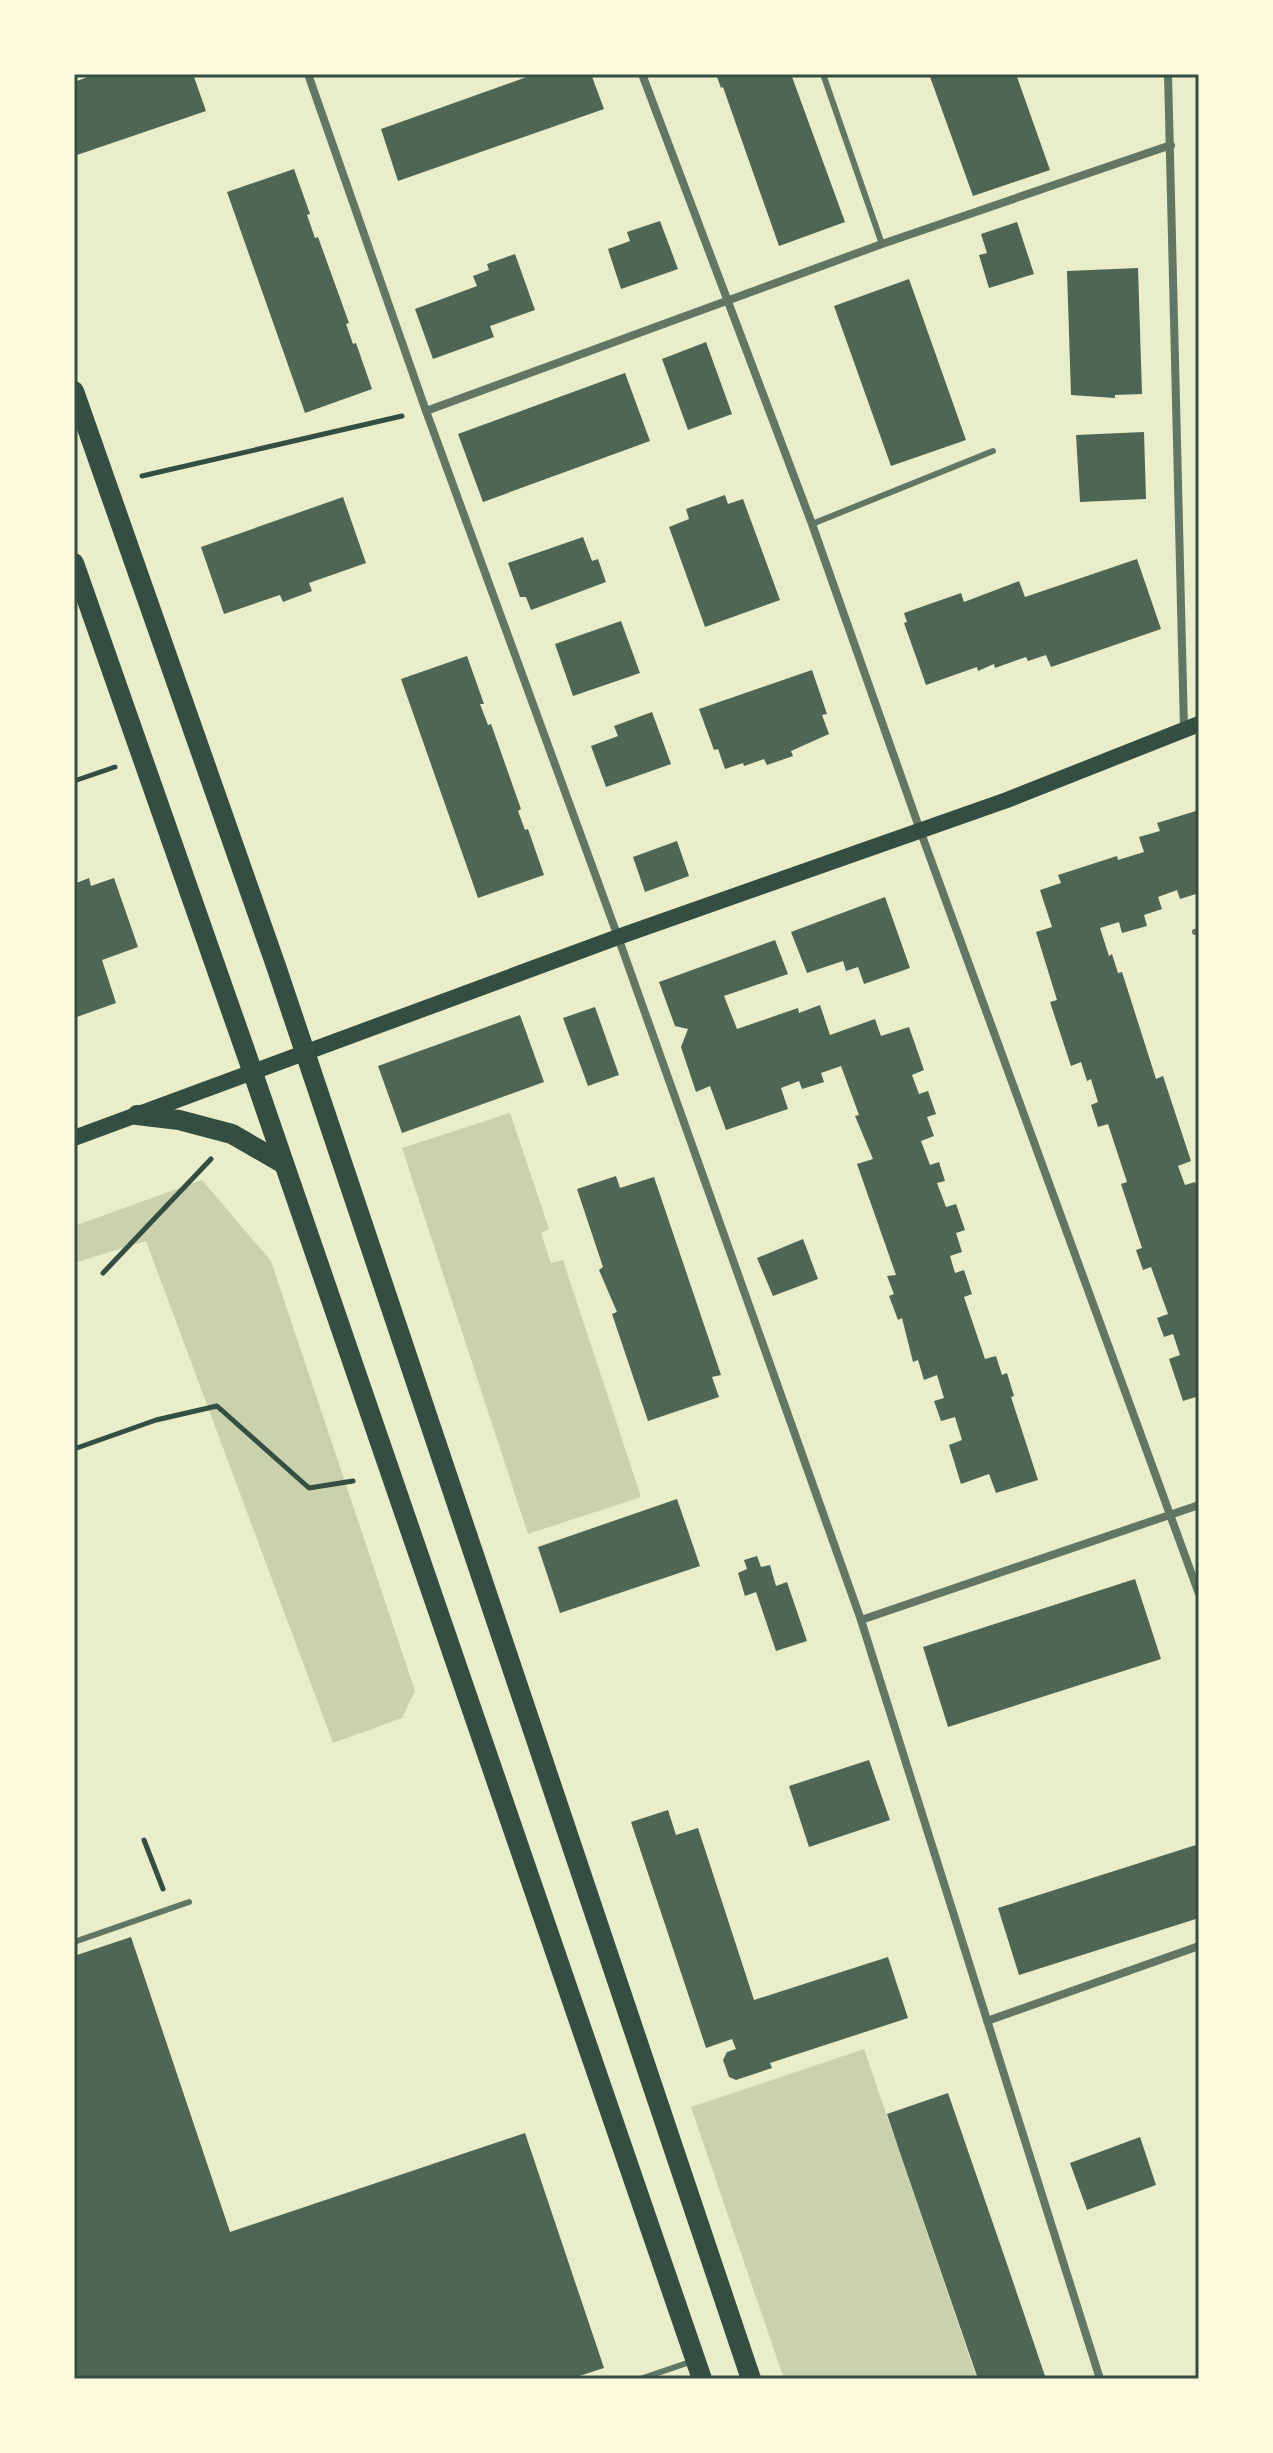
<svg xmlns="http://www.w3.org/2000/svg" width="1273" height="2453" font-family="Manrope,sans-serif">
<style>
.green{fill:#cad2ad}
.building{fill:#4f6655}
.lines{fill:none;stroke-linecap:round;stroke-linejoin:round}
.path{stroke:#344e41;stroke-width:5}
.service{stroke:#617663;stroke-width:6}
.minor{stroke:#617663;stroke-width:8}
.secondary{stroke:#344e41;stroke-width:16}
.primary{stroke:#344e41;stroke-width:20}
.neatline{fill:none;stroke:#344e41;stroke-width:3}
</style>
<rect width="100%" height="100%" fill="#e9edc9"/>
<g class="green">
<path d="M510,1113L549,1229L541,1233L551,1263L563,1260L641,1497L528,1534L402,1148Z"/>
<path d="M202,1180L271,1261L415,1691L402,1718L333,1743L146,1241L74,1263V1226Z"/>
<path d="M864,2049L977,2379H784L691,2107Z"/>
</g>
<g class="building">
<path d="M96,74H193L206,111L74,156V82Z"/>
<path d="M535,74H591L604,109L398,181L381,129Z"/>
<path d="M716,74H791L845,222L779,246L723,87L721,88Z"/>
<path d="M929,74H1016L1050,170L973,196Z"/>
<path d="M294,169L310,214L307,215L315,238L318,237L349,323L346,324L353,344L356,343L372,389L305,413L227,192Z"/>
<path d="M660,221L678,269L621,289L608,249L630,241L627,232Z"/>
<path d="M1017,222L1034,274L989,288L979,255L987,253L981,234Z"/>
<path d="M515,254L535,310L490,326L494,337L433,359L415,309L477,286L473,276L489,270L487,264Z"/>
<path d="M1138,268L1142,394L1115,395V398L1071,395L1067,271Z"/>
<path d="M909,279L966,440L891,466L834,306Z"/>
<path d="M706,342L732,414L688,430L662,359Z"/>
<path d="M625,373L650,441L483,502L458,434Z"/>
<path d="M1144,432L1146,499L1080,502L1076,435Z"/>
<path d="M725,495L728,504L743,499L780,600L705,627L669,527L689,519L686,509Z"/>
<path d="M343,497L366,563L309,583L312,591L283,602L280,595L224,614L201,547Z"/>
<path d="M583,537L592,561L598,559L606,582L531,610L526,597H520L508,563Z"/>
<path d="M1137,559L1161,629L1051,667L1046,655L1028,661L1026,657L995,668L994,664L978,671L977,667L926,685L904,623L907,622L904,613L961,593L964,602L1019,581L1025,597Z"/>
<path d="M621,621L640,673L573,696L555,644Z"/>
<path d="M467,656L484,704H480L488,725L491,724L521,809L518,811L525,830L528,829L544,875L478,898L401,679Z"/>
<path d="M812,670L827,714L822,715L829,734L791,751L793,756L767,765L764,759L744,766L743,763L725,769L718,749L714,750L699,709Z"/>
<path d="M652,712L671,764L606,787L591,746L618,736L614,726Z"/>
<path d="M1199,810V893L1180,899L1177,890L1158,897L1162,909L1144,915L1147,926L1122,933L1119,922L1100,928L1109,956L1112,954L1118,973L1122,972L1156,1079L1163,1076L1191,1161L1178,1166L1185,1185L1195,1182L1199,1194V1396L1183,1401L1169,1359L1180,1355L1173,1334L1164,1337L1157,1318L1168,1314L1151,1267L1143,1270L1136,1250L1142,1248L1121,1184L1127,1182L1108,1124L1098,1127L1091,1105L1098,1102L1091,1079L1087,1081L1081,1062L1071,1066L1050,1002L1057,1000L1036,932L1052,927L1040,890L1061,883L1058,875L1117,856L1118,860L1144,852L1139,837L1160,831L1157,823Z"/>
<path d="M677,841L689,876L645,892L633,857Z"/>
<path d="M89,878L91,886L114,878L138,947L102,960L116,1003L74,1018V884Z"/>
<path d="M885,897L910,968L864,984L858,967L846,971L843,961L807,973L791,932Z"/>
<path d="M775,940L788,974L724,996L737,1029L798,1008L799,1013L820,1005L830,1035L875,1019L881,1036L909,1027L924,1070L912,1075L919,1094L928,1091L936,1114L927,1117L934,1136L921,1141L930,1165L939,1162L945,1181L937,1183L946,1207L956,1204L965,1230L956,1233L962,1252L950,1256L955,1273L964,1270L972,1294L964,1297L985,1359L996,1356L1002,1375L1007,1373L1014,1396L1011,1397L1038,1480L996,1493L989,1474L961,1484L949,1445L962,1440L955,1417L941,1421L934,1401L944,1398L937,1375L924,1380L918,1360L913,1362L902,1318L898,1320L889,1296L894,1294L887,1276L896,1275L857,1164L873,1159L855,1116L859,1115L841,1066L821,1073L824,1082L802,1089L799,1081L781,1088L788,1109L726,1130L710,1086L696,1092L681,1047L688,1029L675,1026L659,982Z"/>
<path d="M595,1007L619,1075L588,1086L563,1018Z"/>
<path d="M520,1015L544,1082L402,1133L378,1066Z"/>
<path d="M616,1176L620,1188L654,1177L721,1375L712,1377L719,1397L648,1421L612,1314L617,1312L599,1270L603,1267L577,1189Z"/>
<path d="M803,1239L818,1279L773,1296L757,1258Z"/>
<path d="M677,1499L700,1566L560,1613L538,1547Z"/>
<path d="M757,1556L761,1567L770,1565L776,1586L787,1582L807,1641L776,1651L756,1592L745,1596L738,1573L747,1569L744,1560Z"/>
<path d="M1135,1579L1161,1659L948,1727L923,1647Z"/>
<path d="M869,1760L890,1820L809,1847L789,1786Z"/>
<path d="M668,1810L676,1835L698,1828L754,2000L888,1957L908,2018L770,2063L772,2068L736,2080L729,2077L723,2060L727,2052L736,2049L732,2039L706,2048L631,1822Z"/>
<path d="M1199,1844V1918L1019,1975L998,1908Z"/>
<path d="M131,1937L230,2232L525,2133L604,2368L570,2379H74V1956Z"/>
<path d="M948,2093L1008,2267L1046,2379H978L900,2153L887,2114Z"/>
<path d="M1140,2137L1156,2185L1087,2210L1070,2163Z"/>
</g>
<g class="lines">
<g class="path">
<path d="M142,476L402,416"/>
<path d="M74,781L115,767"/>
<path d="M103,1273L211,1159"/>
<path d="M74,1449L156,1420L217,1406L309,1488L353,1481"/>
<path d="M144,1840L163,1889"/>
</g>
<g class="service">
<path d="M823,74L882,244"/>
<path d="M812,524L993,451"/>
<path d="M1195,932L1199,931"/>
<path d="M74,1942L189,1902"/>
<path d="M640,2379L693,2361"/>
</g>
<g class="minor">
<path d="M308,74L426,411L618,937L861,1620L1100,2379"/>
<path d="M642,74L812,524L920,830L1199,1594"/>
<path d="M1168,74L1184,729"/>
<path d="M426,411L882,244L1171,145"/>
<path d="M861,1620L1199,1505"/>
<path d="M987,2021L1199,1946"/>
</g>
<path class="secondary" d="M74,1138L618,937L1007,800L1199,724"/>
<g class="primary">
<path d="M74,391L276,966L751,2379"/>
<path d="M74,563L253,1073L702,2379"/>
<path d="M137,1115L179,1120L232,1134L284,1164"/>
</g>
</g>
<rect width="1273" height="2453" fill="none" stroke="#fefae0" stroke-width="152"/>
<rect x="76" y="76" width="1121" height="2301" class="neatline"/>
</svg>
